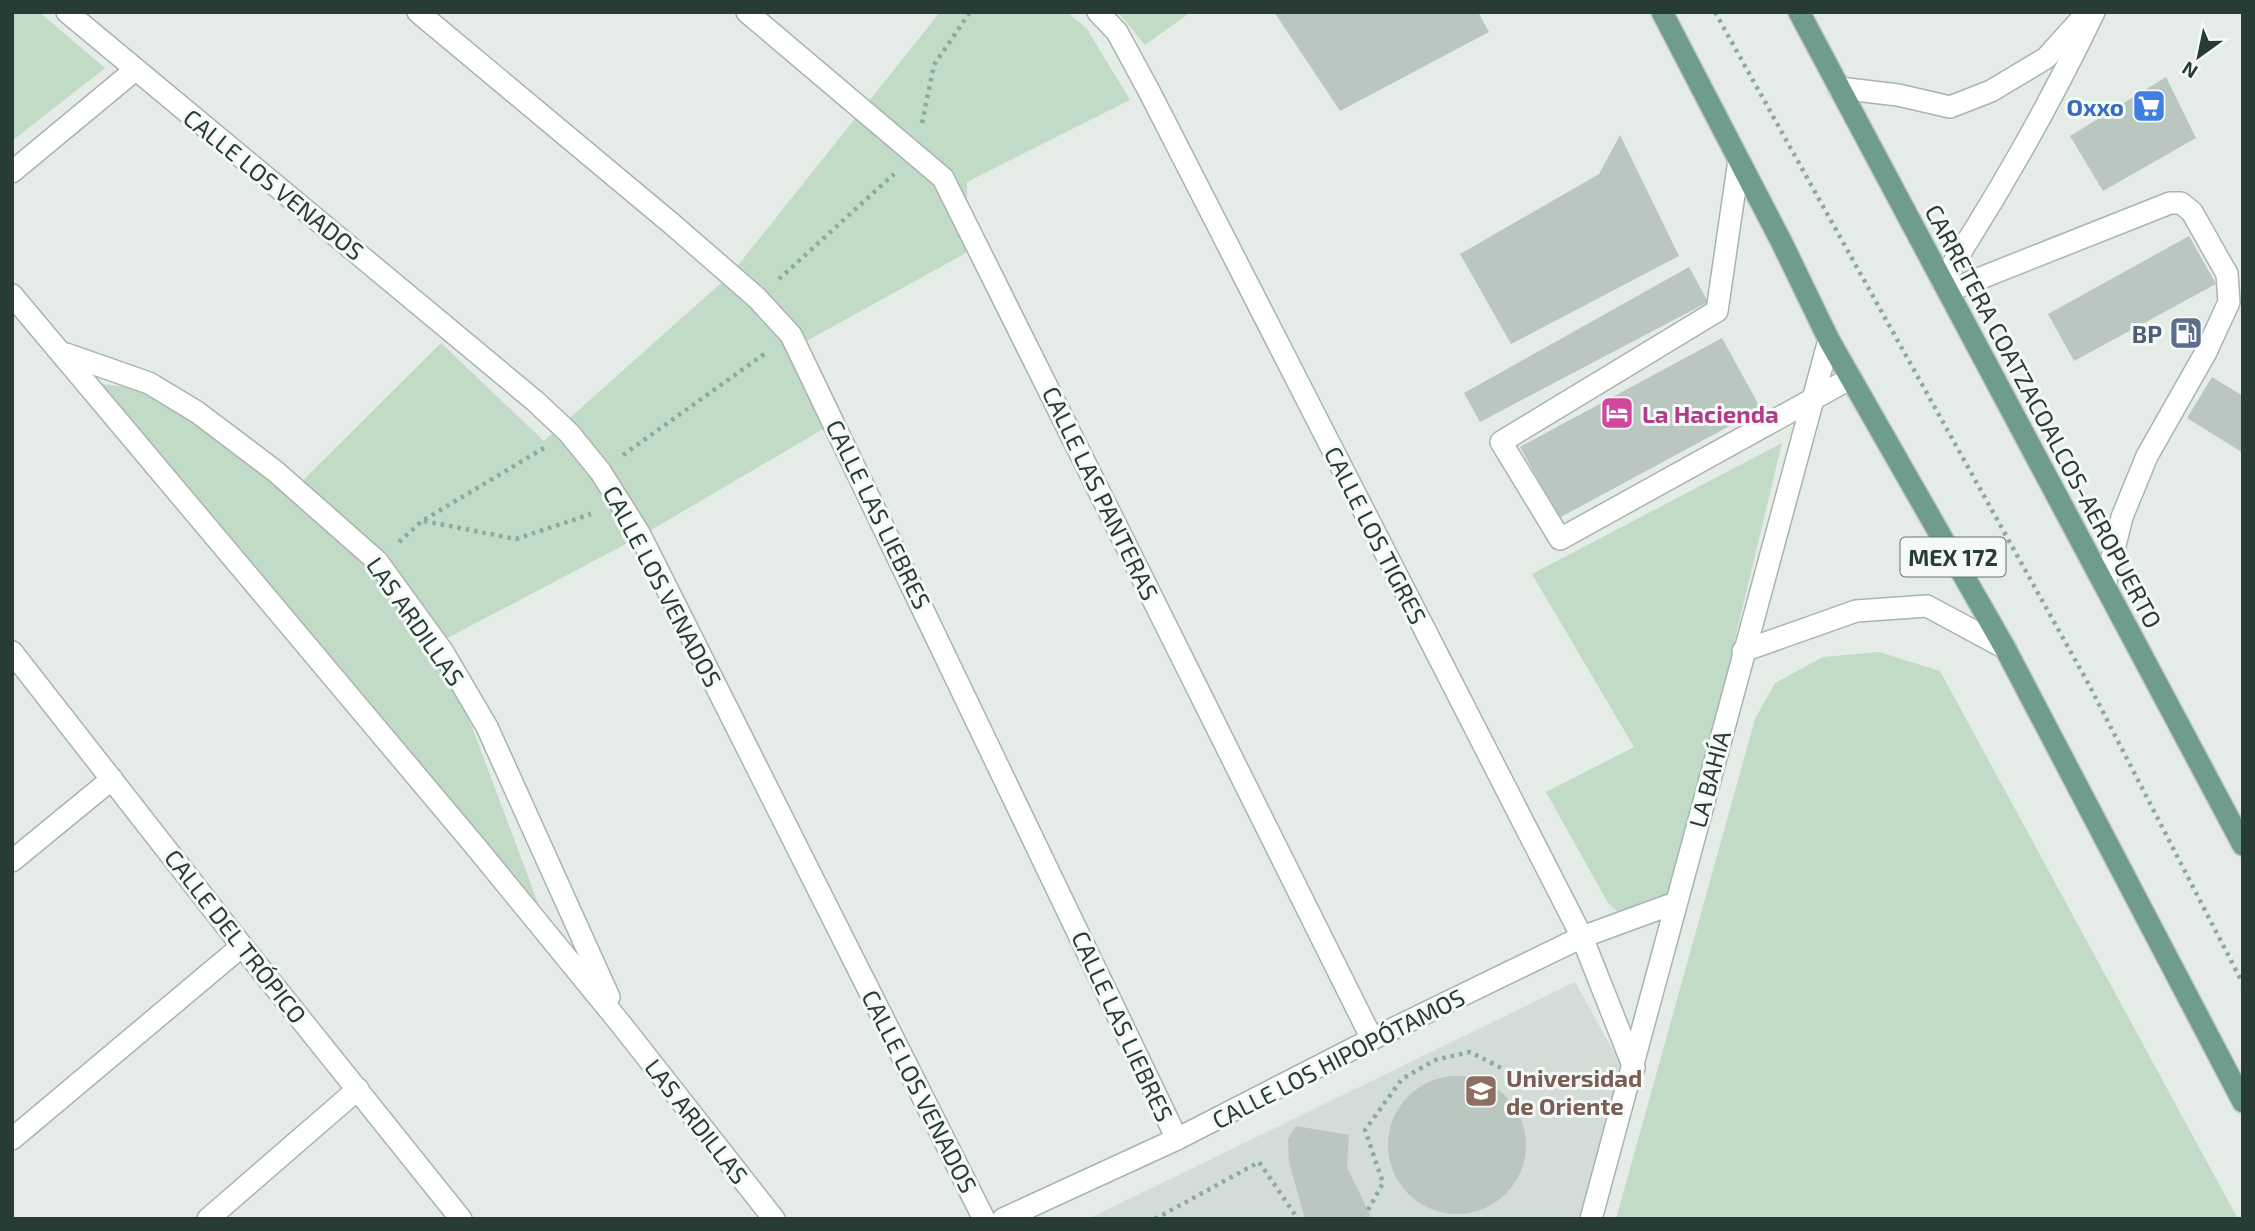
<svg xmlns="http://www.w3.org/2000/svg" width="2255" height="1231" font-family="'Exo 2',sans-serif">
<style>
.built{fill:#d3dcd7}
.green{fill:#c1dbc6}
.building{fill:#bac7c1}
.lines{fill:none;stroke-linecap:round;stroke-linejoin:round}
.minor-casing{stroke:#a8b4af;stroke-width:24}
.major-casing{stroke:#c2c8c6;stroke-width:24}
.path{stroke:#89ac9f;stroke-width:4.5;stroke-dasharray:3.5 5;stroke-linecap:butt}
.minor{stroke:#fff;stroke-width:21}
.major{stroke:#6f9c8d;stroke-width:21}
.labels{text-anchor:middle;dominant-baseline:central;stroke-width:6;stroke-linejoin:round;paint-order:stroke}
.shield{fill:#f5f9f7;stroke:#64756f;stroke-width:2}
.shield-label{font-size:23px;font-weight:bold;fill:#263c35}
.shop-label{font-size:24px;font-weight:bold;fill:#366cbe;stroke:#f5f9f7;text-anchor:end}
.street-label{font-size:24px;fill:#263c35;stroke:#f5f9f7}
.service-label{font-size:24px;font-weight:bold;fill:#4e5e75;stroke:#f5f9f7;text-anchor:end}
.hotel-label{font-size:24px;font-weight:bold;fill:#b23c85;stroke:#f5f9f7;text-anchor:start}
.education-label{font-size:24px;font-weight:bold;fill:#785e54;stroke:#f5f9f7;text-anchor:start}
</style>
<rect width="100%" height="100%" fill="#e5ece8"/>
<path class="built" d="M1575,982L1620,1063L1609,1119L1580,1219H1088Z"/>
<g class="green">
<path d="M12,12H39L105,68L12,141Z"/>
<path d="M940,12H1067L1087,29L1130,100L967,182L966,253L792,349L830,425L641,536L440,642L541,911L101,384L148,389L289,494L441,343L544,441L731,274Z"/>
<path d="M1118,12H1191L1145,45Z"/>
<path d="M1782,443L1675,890L1641,906L1618,912L1608,903L1546,792L1634,747L1532,574Z"/>
<path d="M1879,652L1940,671L2238,1219H1616L1755,719L1775,683L1823,657Z"/>
</g>
<g class="building">
<path d="M1274,12H1478L1489,32L1340,111Z"/>
<path d="M2166,77L2196,138L2103,191L2070,136Z"/>
<path d="M1620,135L1679,256L1511,344L1460,254L1599,174Z"/>
<path d="M2189,236L2216,284L2074,361L2048,314Z"/>
<path d="M1689,267L1708,302L1480,422L1464,393Z"/>
<path d="M1722,338L1761,409L1559,518L1520,447Z"/>
<path d="M2212,377L2243,396V453L2187,418Z"/>
<circle cx="1457" cy="1145" r="69"/>
<path d="M1296,1126L1349,1135L1347,1167L1372,1219H1305L1289,1162L1288,1139Z"/>
</g>
<g class="lines">
<defs>
<g id="minor">
<path d="M67,12L535,401L569,433L600,471L639,533L984,1219"/>
<path d="M418,12L672,224L757,298L791,335L1177,1139"/>
<path d="M747,12L943,178L1372,1039"/>
<path d="M1098,12L1117,32L1149,91L1582,937L1634,1068"/>
<path d="M1839,88L1898,95L1950,107L1991,91L2046,58L2084,16"/>
<path d="M1739,160L1717,311L1501,442L1560,539L1851,378"/>
<path d="M12,172L135,70"/>
<path d="M1942,281C1999,194 2049,106 2094,12"/>
<path d="M1948,291L2170,203H2181L2192,212L2227,274L2229,302L2206,352L2147,456L2122,517L2105,586"/>
<path d="M12,295L476,847L620,1023L774,1219"/>
<path d="M66,354L149,383L197,412L275,471L377,561L443,652L487,727L609,997"/>
<path d="M1743,651L1856,611L1927,606L2005,648"/>
<path d="M12,652L242,946L461,1219"/>
<path d="M12,861L112,779"/>
<path d="M12,1139L242,946"/>
<path d="M208,1219L358,1089"/>
<path d="M1003,1219L1177,1139L1372,1039L1582,937L1675,903"/>
<path d="M1591,1219L1829,340"/>
</g>
<g id="major">
<path d="M1662,12L1782,243L1829,340L2005,648L2243,1102"/>
<path d="M1799,12L2243,845"/>
</g>
</defs>
<use href="#minor" class="minor-casing"/>
<use href="#major" class="major-casing"/>
<g class="path">
<path d="M1715,12L2088,683L2243,984"/>
<path d="M922,123L934,65L970,12"/>
<path d="M779,279L894,174"/>
<path d="M623,455L767,352"/>
<path d="M424,521L516,539L591,514"/>
<path d="M399,542L422,521L544,448"/>
<path d="M1368,1210L1383,1183L1365,1130L1402,1079L1435,1060L1470,1052L1523,1079L1540,1080"/>
<path d="M1155,1219L1259,1162L1298,1219"/>
</g>
<use href="#minor" class="minor"/>
<use href="#major" class="major"/>
</g>
<defs>
<symbol id="supermarket-square" viewBox="-11 -11 22 22"><rect x="-9" y="-9" width="18" height="18" rx="4" fill="#3f7fe0" stroke="#f5f9f7"/><path d="M-6-5.5h2.5l.6 2H6L4.5 2H-2.5L-4.4-4H-6ZM-1.5 3.2a1.3 1.3 0 1 0 .1 0ZM3 3.2a1.3 1.3 0 1 0 .1 0Z" fill="#fff"/></symbol>
<symbol id="fuel-square" viewBox="-11 -11 22 22"><rect x="-9" y="-9" width="18" height="18" rx="4" fill="#5c6f8a" stroke="#f5f9f7"/><path d="M-5.5-6h7V0h2V4h1.3V-2.5L3-4.5l.8-.8L6-3V5H2.5V1h-1V6h-7ZM-4.2-4.7v3.2H.2V-4.7Z" fill="#fff"/></symbol>
<symbol id="hotel-square" viewBox="-11 -11 22 22"><rect x="-9" y="-9" width="18" height="18" rx="4" fill="#d1479c" stroke="#f5f9f7"/><path d="M-6-4.5h1.5V1H6V5H4.5V3h-9V5H-6ZM-4 0a1.8 1.8 0 1 1 3.6 0ZM.5 0V-2.5h3Q6-2.5 6 0Z" fill="#fff"/></symbol>
<symbol id="university-square" viewBox="-11 -11 22 22"><rect x="-9" y="-9" width="18" height="18" rx="4" fill="#8d6e63" stroke="#f5f9f7"/><path d="M0-5L7-2L0 1L-7-2ZM-4 1L0 2.5L4 1V4Q0 6-4 4Z" fill="#fff"/></symbol>
</defs>
<g fill-rule="evenodd">
<use href="#supermarket-square" x="2130" y="87" width="38" height="38"/>
<use href="#fuel-square" x="2167" y="314" width="38" height="38"/>
<use href="#hotel-square" x="1598" y="394" width="38" height="38"/>
<use href="#university-square" x="1462" y="1072" width="38" height="38"/>
</g>
<g class="labels">
<rect class="shield" x="1900.5" y="537.5" width="105" height="39" rx="5"/>
<g class="shield-label">
<text x="1953" y="557">MEX 172</text>
</g>
<g class="shop-label">
<text x="2124" y="106">Oxxo</text>
</g>
<g class="street-label">
<text transform="translate(274 184) rotate(39)">CALLE LOS VENADOS</text>
<text transform="translate(2044 416) rotate(62)">CARRETERA COATZACOALCOS-AEROPUERTO</text>
<text transform="translate(1101 493) rotate(64)">CALLE LAS PANTERAS</text>
<text transform="translate(879 514) rotate(64)">CALLE LAS LIEBRES</text>
<text transform="translate(1376 535) rotate(63)">CALLE LOS TIGRES</text>
<text transform="translate(663 586) rotate(62)">CALLE LOS VENADOS</text>
<text transform="translate(416 621) rotate(55)">LAS ARDILLAS</text>
<text transform="translate(1709 779) rotate(-75)">LA BAHÍA</text>
<text transform="translate(236 936) rotate(52)">CALLE DEL TRÓPICO</text>
<text transform="translate(1123 1026) rotate(65)">CALLE LAS LIEBRES</text>
<text transform="translate(1338 1058) rotate(-27)">CALLE LOS HIPOPÓTAMOS</text>
<text transform="translate(920 1091) rotate(63)">CALLE LOS VENADOS</text>
<text transform="translate(697 1121) rotate(52)">LAS ARDILLAS</text>
</g>
<g class="service-label">
<text x="2162" y="333">BP</text>
</g>
<g class="hotel-label">
<text x="1642" y="413">La Hacienda</text>
</g>
<g class="education-label">
<text x="1506" y="1077">Universidad<tspan x="1506" dy="28">de Oriente</tspan></text>
</g>
</g>
<rect width="2255" height="1231" fill="none" stroke="#263c35" stroke-width="28"/>
<g transform="translate(2199 56) rotate(213)" stroke="#f5f9f7" stroke-width="5" paint-order="stroke">
<path d="M0-5L12 26L0 18L-12 26Z" fill="#263c35"/>
<text y="-10" font-size="19" font-weight="bold" text-anchor="middle" fill="#263c35">N</text>
</g>
</svg>
